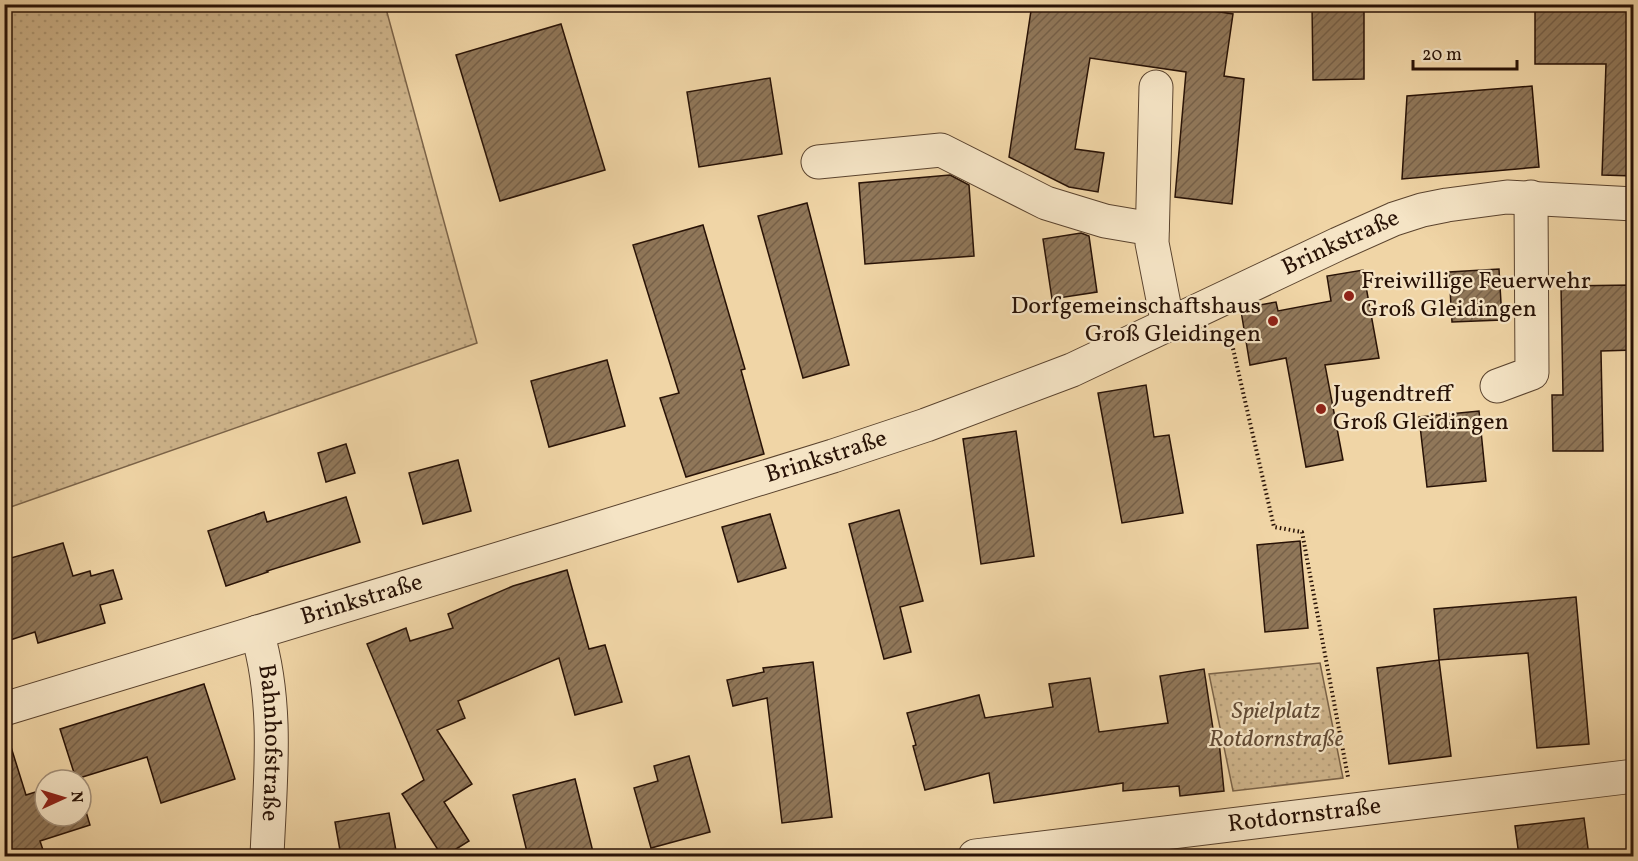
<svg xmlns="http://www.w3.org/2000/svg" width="1638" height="861" font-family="Vollkorn,serif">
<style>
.grass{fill:url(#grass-dots);stroke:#7b6348;stroke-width:1.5}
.building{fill:url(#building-hatch);stroke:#281206;stroke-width:1.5}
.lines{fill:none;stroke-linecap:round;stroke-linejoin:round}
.minor-casing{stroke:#5a432e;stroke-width:35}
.path{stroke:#281206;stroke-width:4;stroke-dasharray:1.5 3;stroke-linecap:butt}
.minor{stroke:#f5e4c5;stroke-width:33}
.poi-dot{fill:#8f2418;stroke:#f5e4c5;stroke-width:2}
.labels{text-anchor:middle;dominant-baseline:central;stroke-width:4.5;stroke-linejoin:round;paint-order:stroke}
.street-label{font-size:24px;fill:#281206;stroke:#f5e4c5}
.poi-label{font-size:24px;fill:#281206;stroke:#f5e4c5;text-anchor:start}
.park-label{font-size:24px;font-style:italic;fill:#624b35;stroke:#f5e4c5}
</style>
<defs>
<pattern id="grass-dots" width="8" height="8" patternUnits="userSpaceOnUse" patternTransform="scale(1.5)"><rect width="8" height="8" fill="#ceb48b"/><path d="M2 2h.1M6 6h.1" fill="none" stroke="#b19a76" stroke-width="1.8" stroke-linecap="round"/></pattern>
<pattern id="building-hatch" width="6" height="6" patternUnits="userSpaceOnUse" patternTransform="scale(1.5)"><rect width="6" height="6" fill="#907759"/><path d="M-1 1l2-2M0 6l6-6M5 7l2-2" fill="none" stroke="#766048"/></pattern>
</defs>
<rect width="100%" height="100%" fill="#f0d5a6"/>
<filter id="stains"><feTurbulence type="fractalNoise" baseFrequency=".00333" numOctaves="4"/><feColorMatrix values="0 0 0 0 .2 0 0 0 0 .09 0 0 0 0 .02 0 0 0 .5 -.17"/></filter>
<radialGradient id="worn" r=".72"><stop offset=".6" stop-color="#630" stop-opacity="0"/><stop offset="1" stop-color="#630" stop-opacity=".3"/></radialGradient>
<g class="grass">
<path d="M4,5H385L477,343L5,509Z"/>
<path d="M1320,663L1343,778L1233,791L1209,674Z"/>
</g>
<g class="building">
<path d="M1032,4H1168L1233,14L1224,76L1244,79L1232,204L1175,197L1186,72L1090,58L1075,149L1104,153L1098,192L1069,187L1009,157Z"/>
<path d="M1312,4H1364V79L1313,80Z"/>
<path d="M1535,4H1634V176L1602,175L1606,64H1535Z"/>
<path d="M561,24L605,170L500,201L456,55Z"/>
<path d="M770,78L782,154L699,167L687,92Z"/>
<path d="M1532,86L1539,167L1402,179L1407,96Z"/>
<path d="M950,175L969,185L974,256L865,264L859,183Z"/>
<path d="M807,203L849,365L803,378L758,216Z"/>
<path d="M703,225L745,369L741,370L764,454L686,477L660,398L679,393L633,245Z"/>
<path d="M1081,233L1089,236L1097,292L1052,299L1043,239Z"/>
<path d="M1499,269L1502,320L1452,322L1449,272Z"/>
<path d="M1363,270L1379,358L1325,365L1343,460L1306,467L1286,358L1250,365L1241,311L1249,307L1276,302L1278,311L1331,301L1327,276Z"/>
<path d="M1634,285V350L1601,351L1603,451H1553L1552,395H1563L1561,286Z"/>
<path d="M607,360L625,426L549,447L531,381Z"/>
<path d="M1146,385L1154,437L1169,435L1183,513L1122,523L1098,393Z"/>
<path d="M1479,411L1486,481L1427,487L1419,417Z"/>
<path d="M1016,431L1034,556L981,564L963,439Z"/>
<path d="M346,444L355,473L326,482L318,453Z"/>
<path d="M458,460L471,511L423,524L409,473Z"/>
<path d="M346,497L360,542L267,571L268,572L226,586L208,531L264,512L267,522Z"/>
<path d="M899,510L923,601L900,607L911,652L884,659L849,524Z"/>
<path d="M770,514L786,568L738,582L722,527Z"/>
<path d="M1300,541L1308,628L1265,632L1257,545Z"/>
<path d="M63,543L73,576L90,571L91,576L113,570L122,599L100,605L105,623L38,643L35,632L4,642V560Z"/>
<path d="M567,570L589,649L605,645L622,702L575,715L559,658L458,701L465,718L437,730L472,784L444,802L469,841L445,856H442L402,794L424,780L367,644L406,628L410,641L453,628L448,614L513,586Z"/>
<path d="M1576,597L1589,744L1537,748L1528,653L1439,660L1434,609Z"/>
<path d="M1439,660L1451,756L1389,764L1377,668Z"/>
<path d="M813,662L832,817L782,823L767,698L733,706L727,680L764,672L763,668Z"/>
<path d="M1204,669L1215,742L1219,741L1224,791L1180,796L1179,786L1123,791V783L994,803L989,773L925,790L913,746L916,745L907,713L979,695L985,718L1053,707L1049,684L1090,678L1099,732L1168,723L1160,676Z"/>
<path d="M204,684L235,779L161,803L147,757L76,779L60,729Z"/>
<path d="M11,747L26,795L45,789V816H81V795L90,825L40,841L43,850L22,856H14L4,824V748Z"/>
<path d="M689,756L710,832L651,848L634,788L658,781L654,766Z"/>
<path d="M575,779L594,856H528L513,795Z"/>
<path d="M389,813L397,856H341L335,822Z"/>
<path d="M1584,818L1589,856H1519L1515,826Z"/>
</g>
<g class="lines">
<defs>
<g id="minor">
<path d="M1156,87L1152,243L1168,325"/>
<path d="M818,162L941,150L1046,203L1105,221L1152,229"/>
<path d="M1497,386L1532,373L1531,197"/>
<path id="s1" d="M257,632C279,705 270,781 267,856"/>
<path id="s2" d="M4,709L561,540L833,456L926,425L1072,370L1338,244L1394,219L1422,210L1447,205L1507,197L1634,204"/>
<path id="s3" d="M975,856L1634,776"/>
</g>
</defs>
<use href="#minor" class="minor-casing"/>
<path class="path" d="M1229,331L1274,527L1302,532L1348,777"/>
<use href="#minor" class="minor"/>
</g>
<g class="poi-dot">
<circle cx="1349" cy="296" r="6"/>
<circle cx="1273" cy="321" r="6"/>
<circle cx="1321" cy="409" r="6"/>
</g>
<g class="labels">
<g class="street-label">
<text stroke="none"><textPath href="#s2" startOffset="1418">Brinkstraße</textPath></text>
<text stroke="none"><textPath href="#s2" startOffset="860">Brinkstraße</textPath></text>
<text stroke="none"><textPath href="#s2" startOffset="374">Brinkstraße</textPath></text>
<text stroke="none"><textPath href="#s1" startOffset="112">Bahnhofstraße</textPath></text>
<text stroke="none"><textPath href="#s3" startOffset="332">Rotdornstraße</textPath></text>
</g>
<g class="poi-label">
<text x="1361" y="282">Freiwillige Feuerwehr<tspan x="1361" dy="28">Groß Gleidingen</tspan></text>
<text x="1261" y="307" text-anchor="end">Dorfgemeinschaftshaus<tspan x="1261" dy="28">Groß Gleidingen</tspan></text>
<text x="1333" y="395">Jugendtreff<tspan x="1333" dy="28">Groß Gleidingen</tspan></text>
</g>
<g class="park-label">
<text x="1276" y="712">Spielplatz<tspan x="1276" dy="28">Rotdornstraße</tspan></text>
</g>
</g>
<rect width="1638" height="861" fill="none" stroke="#f0d5a6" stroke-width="24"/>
<rect x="6" y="6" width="1626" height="849" fill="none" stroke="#281206" stroke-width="3"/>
<rect x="12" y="12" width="1614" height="837" fill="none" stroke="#281206" stroke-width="1.5"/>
<g transform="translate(63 798) rotate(86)"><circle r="28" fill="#f5e4c5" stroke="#a39079" stroke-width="1.5"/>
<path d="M0-4.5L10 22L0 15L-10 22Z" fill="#8f2418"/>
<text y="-9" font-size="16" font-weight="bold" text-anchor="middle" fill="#281206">N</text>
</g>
<path d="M1413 60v9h104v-9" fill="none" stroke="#281206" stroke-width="3"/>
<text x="1422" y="60" font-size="18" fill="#281206" stroke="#f5e4c5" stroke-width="4.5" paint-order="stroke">20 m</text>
<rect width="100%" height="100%" filter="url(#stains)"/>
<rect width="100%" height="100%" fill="url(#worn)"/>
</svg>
